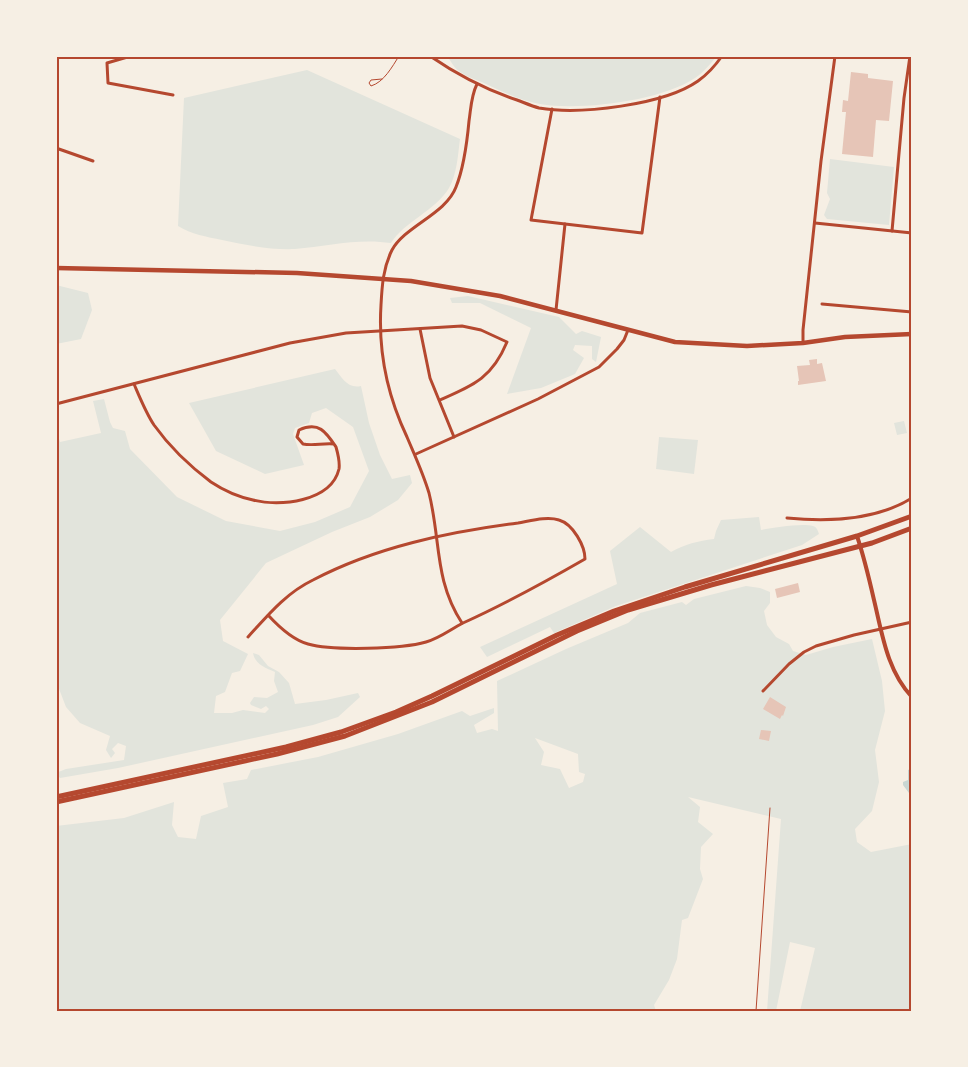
<svg xmlns="http://www.w3.org/2000/svg" width="968" height="1067" font-family="Lato,sans-serif">
<style>
.green{fill:#e2e4dc;fill-rule:evenodd}
.water{fill:#c9d6d2}
.building{fill:#e6c5b7}
.lines{fill:none;stroke-linecap:round;stroke-linejoin:round}
.path{stroke:#b5482f;stroke-width:1}
.service{stroke:#b5482f;stroke-width:1}
.minor{stroke:#b5482f;stroke-width:3}
.tertiary{stroke:#b5482f;stroke-width:4}
.secondary{stroke:#b5482f;stroke-width:4.5}
.trunk{stroke:#b5482f;stroke-width:5}
.neatline{fill:none;stroke:#b5482f;stroke-width:2}
</style>
<rect width="100%" height="100%" fill="#f6efe4"/>
<g class="green">
<path d="M447,56H717C710,64 704,72 695,78C661,101 580,111 540,104C522,101 503,92 486,84C478,80 466,77 459,71C454,68 451,61 447,56Z"/>
<path d="M307,70L460,139C458,154 457,174 449,188C435,211 405,221 391,243C359,238 327,246 295,249C270,250 246,245 222,240C207,237 191,234 178,226L184,98Z"/>
<path d="M830,159L894,167L889,225L827,219L824,215L830,199L827,193Z"/>
<path d="M56,285L88,293L92,310L81,339L56,344Z"/>
<path d="M468,296L559,317L576,334L582,331L601,337L596,362L592,359V346L575,345L573,350L584,358L575,374L541,388L507,394L531,328L480,303H452L450,298Z"/>
<path d="M335,369C342,378 348,389 361,386L369,423L380,455L392,479L410,475L412,483L398,500L370,517L332,532L266,563L220,620L223,641L248,654L240,671L232,673L225,692L216,696L214,713H232L243,710L265,713L269,709L266,706L261,709L251,705L250,703L254,697L267,698L278,692L274,681L275,672C265,668 255,664 253,653L259,655L268,666L279,672L289,683L295,704L326,700L358,693L360,697L338,717L313,725L118,768L60,778L56,773L66,769L124,760L126,746L118,743L112,749L115,753L111,758L106,750L110,736L80,723L66,707L56,681V429L60,442L101,433L93,401L104,399L110,422L113,428L125,431L130,449L177,497L226,521L280,531L315,522L350,507L369,471L353,427L326,408L312,413L309,423L295,428L293,434L304,465L265,474L216,451L189,403Z"/>
<path d="M904,421L907,433L897,435L894,423Z"/>
<path d="M659,437L698,440L694,474L656,469Z"/>
<path d="M759,517L761,530C773,528 801,523 813,526C817,527 818,531 819,534L802,545L616,606L554,633L550,627L487,657L480,647L617,584L610,551L640,527L671,552C685,544 698,541 714,539L716,531L721,520Z"/>
<path d="M746,586L760,588L770,592V603L764,611L767,625L776,637L789,644L793,651L806,655L833,647L872,639L882,681L885,711L875,750L879,782L872,811L855,829L857,842L871,852L912,844V1011H800L815,948L790,942L776,1011H767L781,819L688,797L700,807L698,822L713,834L701,847L700,869L703,879L688,918L682,920L677,959L669,980L654,1005L656,1011H56V826L124,818L174,802L172,825L178,837L196,839L201,816L228,807L223,783L247,779L251,770L318,757L398,734L462,711L470,716L494,708V713L474,725L477,733L492,729L498,731L497,681L566,649L628,623L640,613L682,602L686,605L694,599ZM535,738L578,754L579,772L585,774L583,782L569,788L560,769L541,765L544,752Z"/>
</g>
<path class="water" d="M912,768V771L909,773L912,778V797L903,785V782L908,780V770Z"/>
<g class="building">
<path d="M851,72L868,74V78L893,81L889,121L876,120L873,157L842,154L846,112H842L843,100L848,101Z"/>
<path d="M817,359V364L822,363L826,381L798,385V381H799L797,366L810,365L809,360Z"/>
<path d="M798,583L800,592L777,598L775,589Z"/>
<path d="M770,697L786,707L783,716L782,715L780,719L763,709Z"/>
<path d="M761,730L771,731L769,741L759,739Z"/>
</g>
<g class="lines">
<path class="path" d="M756,1011L770,808"/>
<path class="service" d="M382,79L371,80L369,83L371,86C384,82 392,67 399,56"/>
<g class="minor">
<path d="M131,56L107,63L108,83L173,95"/>
<path d="M430,56C459,76 484,89 517,100C525,103 532,106 539,108C580,115 664,105 698,81C708,74 715,66 722,56"/>
<path d="M552,109L531,220L642,233L660,97"/>
<path d="M56,148L93,161"/>
<path d="M815,223L912,233"/>
<path d="M892,231L904,98L910,56"/>
<path d="M822,304L912,312"/>
<path d="M556,310L565,224"/>
<path d="M420,329L430,378L454,437"/>
<path d="M803,343V330L821,161L835,56"/>
<path d="M134,384C140,398 146,413 154,425C169,446 191,467 211,482C223,490 239,497 253,500C279,507 331,502 339,469C340,462 338,454 336,447C326,432 319,421 299,430L297,437L303,444C313,446 323,443 334,444"/>
<path d="M56,404L290,343L346,333L462,326L481,330L507,342C492,378 474,385 440,400"/>
<path d="M416,454L538,399L599,367L617,349L624,340L628,330"/>
<path d="M787,518C828,522 875,521 912,498"/>
<path d="M462,623C434,580 441,541 429,493C423,473 415,456 407,437C387,395 378,352 381,305C382,286 383,268 392,250C405,226 446,214 456,187C464,167 467,143 469,121C471,108 471,96 477,84"/>
<path d="M248,637C268,615 286,593 313,580C376,547 448,532 518,523C530,521 547,516 559,520C573,524 585,546 585,559C545,582 505,604 463,623C451,629 440,638 426,642C402,649 333,651 308,644C293,640 279,627 268,615"/>
<path d="M763,691L789,664L804,652L816,646L854,635L912,622"/>
</g>
<path class="tertiary" d="M857,536C864,557 869,578 874,600C882,633 887,671 912,697"/>
<path class="secondary" d="M56,268L297,273L411,281L500,296L675,342L747,346L803,343L845,337L912,334"/>
<g class="trunk">
<path d="M56,797L286,747L341,732L396,712L432,696L557,635L614,611L685,587L857,536L912,516"/>
<path d="M56,802L277,754L345,736L432,702L577,631L628,610L711,585L872,543L912,528"/>
</g>
</g>
<rect width="968" height="1067" fill="none" stroke="#f6efe4" stroke-width="115"/>
<rect x="58" y="58" width="852" height="952" class="neatline"/>
</svg>
